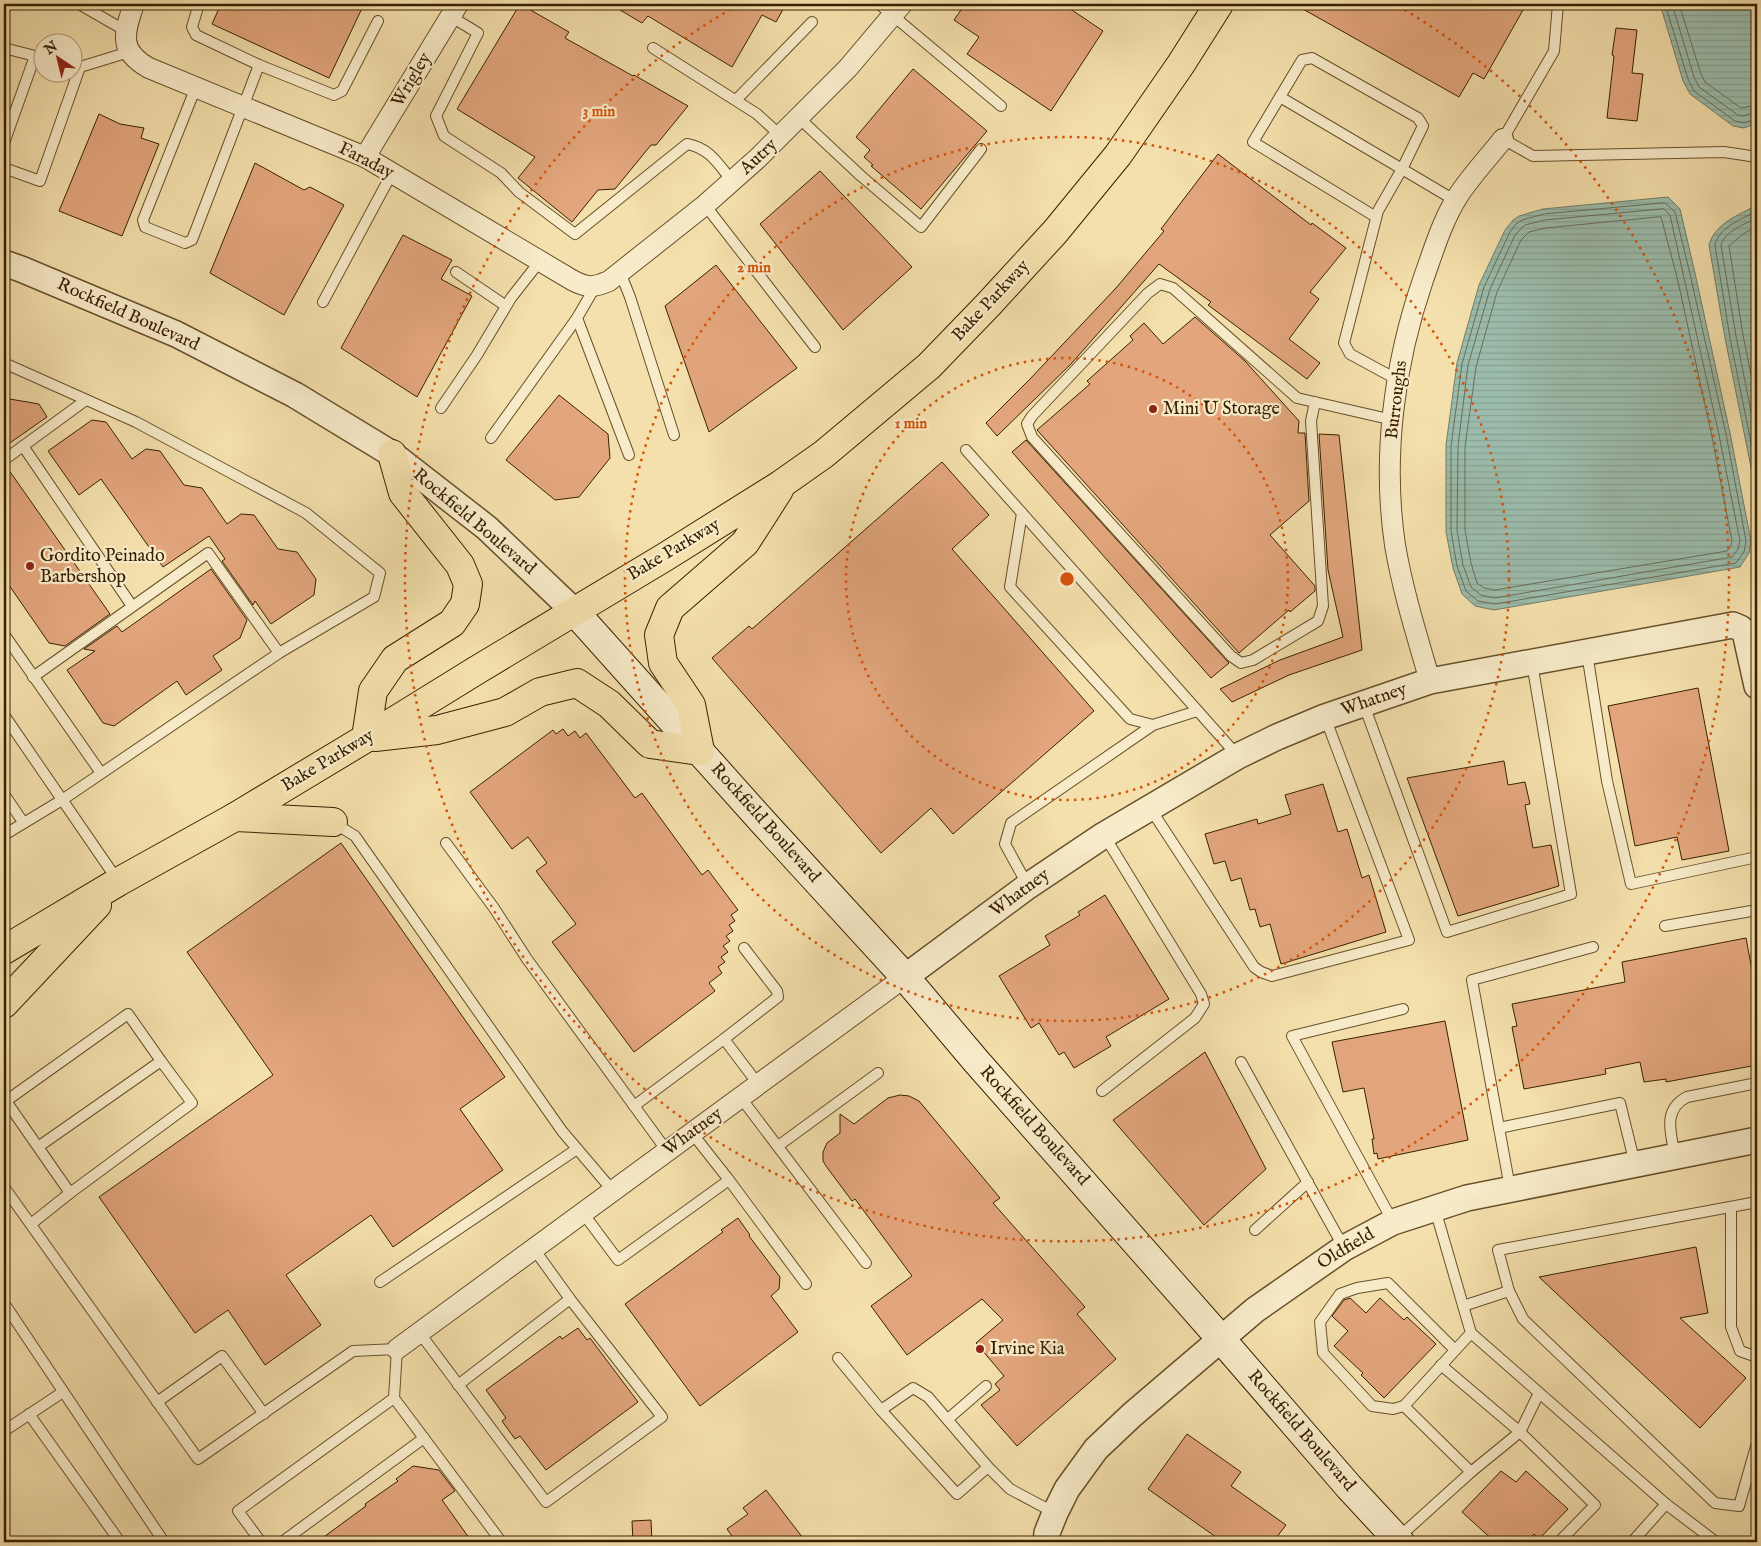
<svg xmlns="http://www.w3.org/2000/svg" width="1761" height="1546" font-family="'IM FELL English',serif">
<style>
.water{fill:url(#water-rules);stroke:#747e68}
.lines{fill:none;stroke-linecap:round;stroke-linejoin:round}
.shore{stroke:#6a6e56;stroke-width:1}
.building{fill:#e3a67c;stroke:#382000}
.service-casing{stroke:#67502b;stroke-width:12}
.minor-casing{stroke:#67502b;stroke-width:22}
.tertiary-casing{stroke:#67502b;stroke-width:28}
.secondary-casing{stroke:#382000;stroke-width:30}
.primary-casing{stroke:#382000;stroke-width:30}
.service{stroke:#f8ebc9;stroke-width:10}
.minor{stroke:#f8ebc9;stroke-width:20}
.tertiary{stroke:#f8ebc9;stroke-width:25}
.secondary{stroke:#f8ebc9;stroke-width:28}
.primary{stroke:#f4e0ac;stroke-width:28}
.ring{fill:none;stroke:#d6530b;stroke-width:2.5;stroke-dasharray:2.5 5}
.poi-dot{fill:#8f2418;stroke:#f8ebc9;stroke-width:2}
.labels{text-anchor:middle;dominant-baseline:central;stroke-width:4.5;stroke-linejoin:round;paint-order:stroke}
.street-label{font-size:18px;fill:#382000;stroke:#f8ebc9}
.poi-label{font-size:18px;fill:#382000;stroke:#f8ebc9;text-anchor:start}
.centre{fill:#d6530b;stroke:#f8ebc9;stroke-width:2.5}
.ring-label{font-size:15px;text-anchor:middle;font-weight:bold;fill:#d6530b;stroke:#f8ebc9;stroke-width:4.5;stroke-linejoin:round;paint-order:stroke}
</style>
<defs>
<pattern id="water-rules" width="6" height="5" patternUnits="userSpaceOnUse" patternTransform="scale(1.25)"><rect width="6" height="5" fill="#9cbdad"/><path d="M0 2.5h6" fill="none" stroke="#87a293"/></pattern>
</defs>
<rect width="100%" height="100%" fill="#f4e0ac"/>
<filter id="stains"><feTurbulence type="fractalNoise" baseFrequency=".004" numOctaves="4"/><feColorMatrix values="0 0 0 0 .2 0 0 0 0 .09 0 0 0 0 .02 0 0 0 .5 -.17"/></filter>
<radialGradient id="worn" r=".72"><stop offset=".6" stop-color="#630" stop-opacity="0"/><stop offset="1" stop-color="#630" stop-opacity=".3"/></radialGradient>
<g class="water">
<path d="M1660,4H1757V123L1744,128L1733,126L1690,94L1683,81Z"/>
<path d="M1668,197L1680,209L1695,273L1730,433L1751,541L1749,553L1740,567L1494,610L1475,606L1462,594L1453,568L1446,532V445L1457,363L1479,285L1505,230L1513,220L1519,216L1543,209Z"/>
<path d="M1757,205V497L1725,338L1709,245C1715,223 1739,215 1757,205Z"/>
</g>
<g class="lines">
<g class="shore">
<path d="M1665,4L1688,79L1694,91L1735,121L1744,123L1757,119"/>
<path d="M1672,4L1694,77L1699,87L1738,115L1743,116L1757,112"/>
<path d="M1679,4L1701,74L1705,82L1741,108L1757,105"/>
<path d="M1665,203L1675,212L1690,274L1726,434L1746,541L1744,552L1736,563L1495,604L1478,601L1466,591L1457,566L1451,531V446L1462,364L1484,287L1510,232L1516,224L1522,220L1544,214Z"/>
<path d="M1664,209L1670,215L1719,435L1740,541L1738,549L1732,557L1495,598L1481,595L1471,587L1463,565L1457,530L1458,446L1468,365L1490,289L1515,235L1525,225L1545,220Z"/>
<path d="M1757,211C1742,219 1719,227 1715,245L1730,338L1757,473"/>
<path d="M1661,217L1677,277L1712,437L1732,541L1731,546L1727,551L1495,590L1484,588L1477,583L1471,563L1465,530V447L1476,367L1497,292L1521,240L1529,232L1546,228Z"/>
<path d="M1757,218C1745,224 1725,231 1721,245L1736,336L1757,442"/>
<path d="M1757,226L1743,234L1729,246L1743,335L1757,404"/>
</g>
</g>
<g class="building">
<path d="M221,4H364L329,78L212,24Z"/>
<path d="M520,4L569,32L565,38L633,76L634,75L688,106L656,145H651L615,189L598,190L572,222L518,178L535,157L457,109Z"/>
<path d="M610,4H786L776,22L762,15L732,67L648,16L642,23Z"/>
<path d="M965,4H1063L1103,31L1051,111L967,54L979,37L954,20Z"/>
<path d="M1294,4H1514L1523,10L1484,79L1473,73L1459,97Z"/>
<path d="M1616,28L1637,30L1632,73L1643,74L1637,121L1607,118L1614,56L1612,55Z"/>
<path d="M913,69L987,131L921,209L871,166L873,165L864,157L870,150L856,137Z"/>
<path d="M99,114L120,124L144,128L141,138L159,144L122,236L59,211Z"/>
<path d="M1218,154L1311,225L1312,223L1346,248L1310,292L1319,299L1289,339L1320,363L1307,379L1208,305L1211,302L1159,264L1071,364L997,436L986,423L1030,379L1116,288L1164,231L1161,229Z"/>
<path d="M255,163L304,190L310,187L344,205L284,315L210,273Z"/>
<path d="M820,171L912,267L843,330L760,224Z"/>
<path d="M403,235L452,260L441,279L472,296L417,397L341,348Z"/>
<path d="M716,265L797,368L709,432L665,306Z"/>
<path d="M1195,317L1245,361L1299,421L1298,433H1305L1309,501L1270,535L1315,586V591L1290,612L1289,610L1239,653L1037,430L1090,384L1087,381L1133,340L1130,336L1144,323L1163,344Z"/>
<path d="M559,395L608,434L610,458L579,497L555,500L506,460Z"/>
<path d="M4,398L39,404L47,417L4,447Z"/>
<path d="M92,420L106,422L132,459L146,449L160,451L184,485L202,488L227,524L241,514L254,515L278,549L297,552L316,579L314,595L271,624L255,601L253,605L222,561L225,559L209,536L163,567L101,479L79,495L48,451Z"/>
<path d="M1319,434L1339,435L1362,650L1289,675L1232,702L1220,689L1280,660L1343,637L1328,570Z"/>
<path d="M1026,440L1229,663L1211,678L1012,452Z"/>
<path d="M942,462L989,515L952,549L1094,711L953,834L931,808L881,853L712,658L749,626L752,629Z"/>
<path d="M6,466L110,614L65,646L49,643L4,578V467Z"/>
<path d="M211,569L247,620L240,638L213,656L222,670L186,695L177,681L114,726L103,723L67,670L95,651L84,649L117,626L122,632Z"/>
<path d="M1698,688L1729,851L1682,860L1677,837L1635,846L1608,706Z"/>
<path d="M563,729L568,736L575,731L580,738L586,733L635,798L642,793L702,875L708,870L738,910L731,915L735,921L729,925L733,931L726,936L730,941L723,946L728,952L721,957L725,962L718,967L722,973L709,983L715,991L634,1052L552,942L576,924L536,871L547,863L528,837L512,849L470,792L553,730L556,734Z"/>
<path d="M1504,761L1508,785L1525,782L1530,804L1525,805L1533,848L1551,845L1559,886L1458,916L1407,778Z"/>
<path d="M1323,784L1338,832L1347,829L1362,878L1369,875L1386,932L1281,964L1270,924L1260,927L1255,909L1250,910L1241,878L1231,881L1225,861L1214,864L1205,834L1257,819L1258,824L1291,814L1285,795Z"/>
<path d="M341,843L505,1077L460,1109L503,1170L393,1247L371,1215L286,1275L321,1325L265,1365L228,1310L195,1333L99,1197L273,1075L187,952Z"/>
<path d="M1105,895L1169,999L1106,1037L1111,1046L1074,1068L1064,1052L1059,1055L1039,1023L1031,1028L999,976L1050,945L1045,936L1080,915L1078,912Z"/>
<path d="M1746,938L1757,997V1065L1666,1082V1079L1644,1082L1640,1062L1605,1069L1606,1074L1524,1089L1512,1027L1517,1026L1512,1004L1625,982L1622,962Z"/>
<path d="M1445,1021L1468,1140L1378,1159L1377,1153L1374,1154L1372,1139H1374L1364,1088L1343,1092L1332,1042Z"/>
<path d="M1205,1052L1266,1169L1204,1225L1113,1120Z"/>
<path d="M900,1095L909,1096L919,1101L1000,1198L993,1203L1085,1307L1077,1314L1116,1359L1017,1446L981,1405L1000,1390L995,1384L1004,1376L976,1343L1003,1320L982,1299L907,1355L871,1306L912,1276L855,1199L852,1201L826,1166L823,1161V1152L827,1143L840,1133V1114L854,1124L888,1098Z"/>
<path d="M738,1218L750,1235L749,1236L780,1277L779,1289L771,1296L798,1332L700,1406L625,1304L723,1232L721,1230Z"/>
<path d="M1696,1247L1708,1313L1680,1318L1746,1378L1700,1428L1539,1277Z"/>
<path d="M1350,1298L1366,1313L1380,1298L1404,1320L1407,1317L1436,1344L1384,1398L1361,1375L1363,1373L1334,1346L1348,1331L1332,1316L1344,1300Z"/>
<path d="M578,1328L587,1340L590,1338L638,1402L546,1470L520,1436L515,1439L502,1421L506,1418L486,1390L560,1336L562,1339Z"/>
<path d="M1187,1434L1241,1472L1231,1486L1286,1525L1273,1542H1223L1148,1489Z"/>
<path d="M413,1466L439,1470L455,1491L442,1500L472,1542H317L366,1506L365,1504L398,1481L396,1479Z"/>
<path d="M1501,1471L1516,1482L1526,1471L1568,1509L1539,1539L1534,1534L1527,1542H1495L1462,1512Z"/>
<path d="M766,1490L806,1542H736L727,1529L748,1514L743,1508Z"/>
<path d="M651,1520L652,1542H633L632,1521Z"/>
</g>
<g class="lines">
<defs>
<g id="service">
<path d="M79,4L126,31"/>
<path d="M199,4L192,27L196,35L259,65L334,95L342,91L378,21"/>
<path d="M879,4L1001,106"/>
<path d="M1558,4L1554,51L1503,139L1533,156L1724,152L1757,157"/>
<path d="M450,16L478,33L436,116L444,136L501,173L519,192L575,234L687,144C710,148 719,165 732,181"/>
<path d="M4,48L35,56L4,143"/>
<path d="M653,48L757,114L781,136"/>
<path d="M196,87L143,220L145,227L185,243L192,240L259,65"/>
<path d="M1280,97L1402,169L1378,211L1344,343L1350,354L1398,380"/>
<path d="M736,100L812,22"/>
<path d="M799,118L861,176L921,227L981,149"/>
<path d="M4,168L40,181L80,67L129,52"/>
<path d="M705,205L815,347"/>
<path d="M1376,217L1253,142L1302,60L1312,58L1418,118L1423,126L1402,169L1456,201"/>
<path d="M456,272L503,304H507"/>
<path d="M620,272L630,297L674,435"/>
<path d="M323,302L392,173"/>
<path d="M577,318L629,455"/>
<path d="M4,363L136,422L306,513L380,573L374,597L279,653L62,800L4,835"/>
<path d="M1315,402L1311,421L1323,606L1318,621L1253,660L1241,663L1231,656L1032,437L1027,424L1032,416L1148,293L1160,284L1173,288L1297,398L1393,420"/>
<path d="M441,408L477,355L511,298L540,261"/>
<path d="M491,438L577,318L595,287"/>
<path d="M23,446L132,606"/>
<path d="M966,450L1237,755"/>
<path d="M4,460L86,400"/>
<path d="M1022,513L1010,587L1130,719L1153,725"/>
<path d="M4,634L101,773"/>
<path d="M1587,653L1607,781L1631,884L1757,857"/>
<path d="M33,677L208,553L279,653"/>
<path d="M1364,705L1447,932L1571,894L1532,663"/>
<path d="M4,715L118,881"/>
<path d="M4,794L23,822"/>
<path d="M1150,808L1254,967L1261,972L1272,976L1409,940L1325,717"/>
<path d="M334,823L355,836L562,1131L613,1191"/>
<path d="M446,843L494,908L527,959L667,1151"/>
<path d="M1028,886L1005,844L1011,823L1153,725L1197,711"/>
<path d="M1665,926L1757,910"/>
<path d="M724,1039L778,997L777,991L744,948"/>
<path d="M1241,1062L1344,1248"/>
<path d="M1102,1091L1195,1018L1204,1004L1201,994L1104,835"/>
<path d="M741,1098L866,1263"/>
<path d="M634,1106L724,1039L758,1084"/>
<path d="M1499,1128L1620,1103L1635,1164"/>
<path d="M778,1146L878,1073"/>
<path d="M1675,1156C1671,1133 1662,1110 1687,1097L1757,1083"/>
<path d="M729,1180L806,1284"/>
<path d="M4,1187L198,1459L353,1351L397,1349L394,1398L500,1540"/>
<path d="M1510,1188L1472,980L1593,947"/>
<path d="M70,1193L192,1103L161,1061"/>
<path d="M1731,1207V1327L1740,1351L1757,1357"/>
<path d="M1435,1209L1471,1333L1404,1406L1471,1472L1520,1432L1595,1505L1559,1542"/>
<path d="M583,1213L618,1260L729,1180L692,1133"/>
<path d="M1393,1222L1292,1036L1403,1009"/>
<path d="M31,1224L70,1193L6,1101L128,1014L161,1061L38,1147"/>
<path d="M1255,1230L1308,1182"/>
<path d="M380,1282L577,1149"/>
<path d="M1509,1291L1523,1319L1715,1503L1739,1506L1757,1443"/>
<path d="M4,1303L164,1542"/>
<path d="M1463,1306L1509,1291L1498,1250L1757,1202"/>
<path d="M419,1332L546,1502L662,1417L570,1299L534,1249"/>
<path d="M1471,1333L1666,1504"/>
<path d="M838,1358L881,1410L957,1494L988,1467"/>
<path d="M1441,1365L1520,1432L1539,1393"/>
<path d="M458,1385L570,1299"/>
<path d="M157,1402L222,1356L264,1414"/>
<path d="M1404,1406L1393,1409L1372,1406L1323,1353L1320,1322L1340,1294L1357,1288L1388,1283L1455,1350"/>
<path d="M881,1410L913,1388L928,1397L988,1467L1010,1489L1055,1513"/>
<path d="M29,1414L120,1542"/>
<path d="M948,1419L986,1386"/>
<path d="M4,1431L63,1392"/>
<path d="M1398,1538L1471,1472"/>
<path d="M261,1542L238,1511L394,1398"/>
<path d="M282,1542L424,1438"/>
<path d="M825,1542H827"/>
<path d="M1632,1542L1666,1504L1716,1542"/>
</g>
<g id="minor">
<path d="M134,4C124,33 118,51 149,68L365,157L572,280C587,288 593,288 609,281L705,205L758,158L848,68L902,4"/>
<path d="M365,157L458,4"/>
<path d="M1430,681C1417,636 1403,592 1395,545C1382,457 1394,364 1423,280C1433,252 1442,221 1458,196C1471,176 1488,158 1503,139"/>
<path d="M397,1349L905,977"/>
</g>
<g id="tertiary">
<path d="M4,263L21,269L176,334L295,395L392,454L487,528L574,611"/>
<path d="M905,977L1028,886L1104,835L1238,756L1277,737L1325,717L1430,681L1733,625L1740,628L1745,632L1757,686"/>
<path d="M1046,1542L1047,1533L1055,1513L1067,1489L1096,1449L1132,1415L1255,1310L1344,1248L1393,1222L1467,1198L1757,1140"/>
</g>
<path id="secondary" d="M574,611L763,822L905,977L976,1061L1221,1339L1349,1487L1400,1542"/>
<g id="primary">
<path d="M375,737L437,730L505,712L540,692L577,683L609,704L650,744L700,751L691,705L663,663L659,635L670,608L745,543L779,490"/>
<path d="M366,738L373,691L395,659L452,623L465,604L468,584L460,565L403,493L392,454"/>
<path d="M235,817L333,822"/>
<path d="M4,950L118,882L235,817L396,720L477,670L665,557L780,485L824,454L929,366L988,305L1055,232L1118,155L1181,64L1219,4"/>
<path d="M4,1004L97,905"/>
</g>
</defs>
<use href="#service" class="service-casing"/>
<use href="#minor" class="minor-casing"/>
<use href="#tertiary" class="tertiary-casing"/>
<use href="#secondary" class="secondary-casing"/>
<use href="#primary" class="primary-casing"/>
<use href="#service" class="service"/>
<use href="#minor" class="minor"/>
<use href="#tertiary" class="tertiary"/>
<use href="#secondary" class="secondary"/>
<use href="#primary" class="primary"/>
</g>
<g class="ring">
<circle cx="1067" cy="579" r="221"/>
<circle cx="1067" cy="579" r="442"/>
<path d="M1398 6A662 662 0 1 1 736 6"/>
</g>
<g class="poi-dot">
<circle cx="1153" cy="409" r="5"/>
<circle cx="30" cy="566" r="5"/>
<circle cx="980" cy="1349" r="5"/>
</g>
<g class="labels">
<g class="street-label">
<text transform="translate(412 80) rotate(-59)">Wrigley</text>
<text transform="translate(759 157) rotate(-43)">Autry</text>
<text transform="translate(366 161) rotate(27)">Faraday</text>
<text transform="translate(991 301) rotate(-47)">Bake Parkway</text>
<text transform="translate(128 315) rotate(24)">Rockfield Boulevard</text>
<text transform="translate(1397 400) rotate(-83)">Burroughs</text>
<text transform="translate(474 522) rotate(40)">Rockfield Boulevard</text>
<text transform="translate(674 550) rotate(-31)">Bake Parkway</text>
<text transform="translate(1374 700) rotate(-19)">Whatney</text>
<text transform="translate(328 761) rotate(-31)">Bake Parkway</text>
<text transform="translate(765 823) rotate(48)">Rockfield Boulevard</text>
<text transform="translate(1020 893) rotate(-36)">Whatney</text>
<text transform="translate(1034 1126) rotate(48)">Rockfield Boulevard</text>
<text transform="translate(693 1132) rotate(-36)">Whatney</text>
<text transform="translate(1346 1249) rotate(-31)">Oldfield</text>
<text transform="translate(1301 1431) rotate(49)">Rockfield Boulevard</text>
</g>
<g class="poi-label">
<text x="1163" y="409">Mini U Storage</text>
<text x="40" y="556">Gordito Peinado<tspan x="40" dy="21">Barbershop</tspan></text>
<text x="990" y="1349">Irvine Kia</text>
</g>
</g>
<circle cx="1067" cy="579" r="8" class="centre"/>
<g class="ring-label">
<text x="599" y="116">3 min</text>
<text x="754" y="272">2 min</text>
<text x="911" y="428">1 min</text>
</g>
<rect width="1761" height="1546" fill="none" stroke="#f4e0ac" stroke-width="20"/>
<rect x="5" y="5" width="1751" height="1536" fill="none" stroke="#382000" stroke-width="2.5"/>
<rect x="10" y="10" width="1741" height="1526" fill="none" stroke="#382000"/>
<g transform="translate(58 58) rotate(325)"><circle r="24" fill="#f8ebc9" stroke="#ab9a79"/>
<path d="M0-4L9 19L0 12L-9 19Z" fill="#8f2418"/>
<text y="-8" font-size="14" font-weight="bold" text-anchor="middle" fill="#382000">N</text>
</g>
<rect width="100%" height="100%" filter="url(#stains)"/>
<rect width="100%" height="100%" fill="url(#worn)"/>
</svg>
